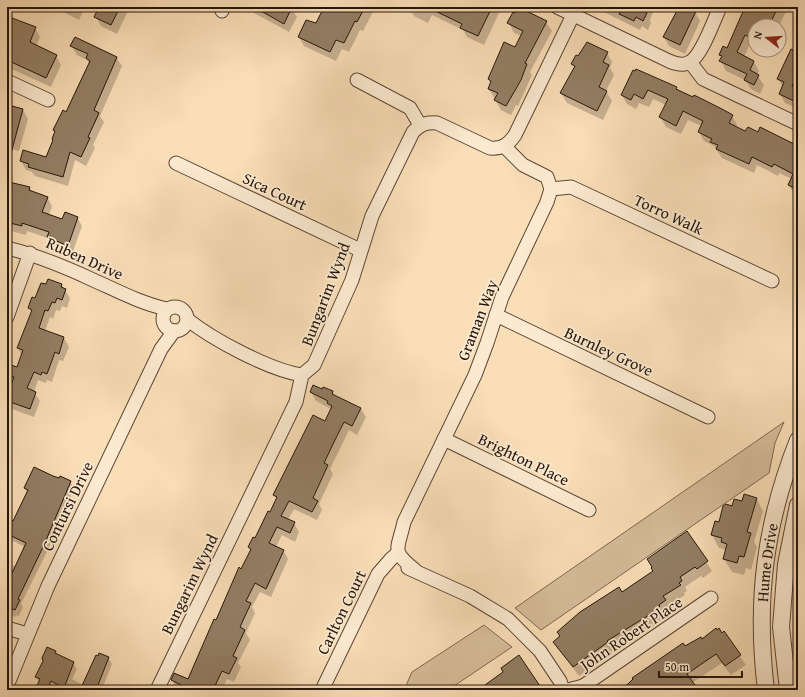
<svg xmlns="http://www.w3.org/2000/svg" width="805" height="697" font-family="'Gentium Book Plus',serif">
<style>
.green{fill:#d6bc9a;stroke:#7d6852}
.shadow{fill:#0003}
.building{fill:#937e64;stroke:#24150b}
.lines{fill:none;stroke-linecap:round;stroke-linejoin:round}
.minor-casing{stroke:#5a4736;stroke-width:15}
.tertiary-casing{stroke:#5a4736;stroke-width:18}
.minor{stroke:#fcead0;stroke-width:13}
.tertiary{stroke:#fcead0;stroke-width:16}
.labels{text-anchor:middle;dominant-baseline:central;stroke-width:3.5;stroke-linejoin:round;paint-order:stroke}
.street-label{font-size:16px;fill:#24150b;stroke:#fcead0}
</style>
<rect width="100%" height="100%" fill="#fadeb7"/>
<filter id="stains"><feTurbulence type="fractalNoise" baseFrequency=".005" numOctaves="4"/><feColorMatrix values="0 0 0 0 .2 0 0 0 0 .09 0 0 0 0 .02 0 0 0 .5 -.17"/></filter>
<radialGradient id="worn" r=".72"><stop offset=".6" stop-color="#630" stop-opacity="0"/><stop offset="1" stop-color="#630" stop-opacity=".3"/></radialGradient>
<g class="green">
<path d="M784,422L775,443L769,473L541,630L515,608Z"/>
<path d="M484,625L512,647L448,690H404L412,672Z"/>
</g>
<g class="shadow">
<path d="M59,7H85L79,20L63,12Z"/>
<path d="M100,7H130L117,34L101,26L96,17Z"/>
<path d="M250,7H295L293,11L297,17L289,32L254,13Z"/>
<path d="M325,7L375,8L363,31L360,30L349,52L342,49L336,61L304,46L299,37L317,25Z"/>
<path d="M409,7H496L499,13L484,45L467,37L463,30L432,15L428,23L414,16Z"/>
<path d="M594,7H655L650,20L651,23L648,30L642,26L640,30Z"/>
<path d="M746,7H788L779,26H755V47L750,44L744,57L754,62L759,71L757,75L764,85L760,94L751,89L745,80L726,71L721,61L722,58L720,55L727,49Z"/>
<path d="M695,12L700,21L685,54L669,46L664,37L673,18Z"/>
<path d="M7,21L35,28L40,37L36,46L56,56L61,65L51,87L7,67Z"/>
<path d="M546,22L552,31L530,72L532,75L518,106L516,105L511,115L501,110L489,89L491,84L489,79L516,49L522,36L514,33L509,23Z"/>
<path d="M72,46L116,57L122,66L100,116L104,122L93,145L95,148L86,166L75,160L68,186L35,176L32,172L26,170L21,161L46,158L54,141L55,133L54,130L67,113L90,64L87,60L77,55Z"/>
<path d="M607,53L612,62L610,68L614,75L606,91L612,101L603,120L567,103L561,93L575,69L573,64L579,57Z"/>
<path d="M798,53V109L785,103L780,94L783,87L778,79Z"/>
<path d="M666,83L694,99L732,116L737,125L736,128L746,133H759L761,129L798,145V196L794,194L789,185L792,179L779,173L778,176L757,165L754,173L722,158L714,146L704,141L699,132L702,126L688,120L681,134L666,127L660,117L666,105L653,99L649,107L639,103L636,109L627,104L622,95Z"/>
<path d="M7,105L23,110L28,119L19,151L7,148Z"/>
<path d="M9,183L29,188L32,192L47,197L52,206L49,215L63,220L77,217L82,226L72,254L53,245L50,239L27,231L26,235L7,230V186Z"/>
<path d="M7,275L10,281L7,289Z"/>
<path d="M61,284L70,298L67,308L62,306L60,311L56,310L53,319L50,317L45,331L64,338L69,347L63,361L59,360L52,382L47,380L46,383L38,380L34,392L40,401L34,417L12,409L10,414L7,413V396L13,382L8,374L18,369L22,356L18,348L32,313L29,308L47,286Z"/>
<path d="M323,390L333,392L335,396L361,409L366,417L357,435L349,430L339,451L330,469L333,474L319,504L322,510L317,520L294,509L288,520L294,523L299,532L295,542L282,535L276,547L283,550L288,559L271,597L260,592L252,607L255,613L246,633L250,640L238,663L241,667L234,682L227,679L222,690L177,689L172,680L188,681L251,551L249,547L256,540L277,499L274,495L325,422L331,409L316,401L311,392Z"/>
<path d="M53,477L70,482L74,488L47,552L21,604L23,607L19,616L16,615L15,617L7,613V563L16,567L25,547L13,541L12,544L10,543L7,551V520L13,522L27,492L25,488Z"/>
<path d="M756,498L763,511L754,542L757,547L751,570L746,568L744,575L732,572L724,559L727,550L719,548L712,535L733,507L743,502Z"/>
<path d="M687,532L712,571L703,578L701,576L685,587L687,591L684,593L685,595L668,606L671,610L664,614L665,616L659,622L612,651L613,652L579,676L554,643L654,572Z"/>
<path d="M724,633L746,665L731,675L722,663L692,683L696,690H622L685,647Z"/>
<path d="M55,652L57,655L73,663L77,669L72,679L83,685L108,658L112,664L102,689L105,690H36L39,682L36,677Z"/>
<path d="M519,657L541,690H486L505,673Z"/>
</g>
<g class="building">
<path d="M99,7H120L111,25L94,17Z"/>
<path d="M254,7H292L284,24Z"/>
<path d="M324,7H365L357,22L355,21L344,43L336,40L330,52L298,37L306,20L316,23Z"/>
<path d="M427,7H492L478,36L460,28L462,24Z"/>
<path d="M518,7L547,21L525,63L527,64L521,80L506,106L494,100L498,93L488,89L491,81L488,79L504,42L515,47L523,31L507,23L513,12L515,13Z"/>
<path d="M622,7H646L644,11L647,13L643,21L636,17L634,21L619,14Z"/>
<path d="M679,7H687L696,11L680,45L663,37Z"/>
<path d="M745,7H778L769,26H755V40L745,35L737,52L754,61L750,70L759,75L754,85L744,80L747,74L719,61L722,56L719,55L723,46L727,48Z"/>
<path d="M12,18L36,27L30,42L57,55L46,78L7,60V32Z"/>
<path d="M75,37L117,57L94,110L99,113L88,137L90,138L81,157L70,152L63,177L28,167L29,164L20,161L23,150L46,157L53,140L52,139L55,131L53,130L63,110L66,112L90,61L86,58L88,54L70,46Z"/>
<path d="M587,42L608,52L603,62L609,65L599,87L607,91L597,111L560,93L575,66L571,64L576,55L578,56Z"/>
<path d="M791,49L798,52V73L792,86L798,89V103L779,94L784,82L777,79Z"/>
<path d="M636,69L677,87L676,89L693,97L694,95L722,109L733,115L729,123L745,131L748,127L758,132L760,127L798,146V190L788,185L793,174L774,164L772,167L752,157L749,164L716,149L718,145L710,142L712,139L698,132L703,121L683,111L676,126L659,117L668,99L648,90L643,99L634,94L631,100L621,95L633,70L635,71Z"/>
<path d="M12,106L23,109L10,157H7V107L11,108Z"/>
<path d="M9,182L30,187L29,190L48,197L42,212L62,219L65,212L78,217L68,246L47,237L49,232L22,223V226L10,223L11,216L8,215L9,212L7,211Z"/>
<path d="M48,279L62,284L61,287L66,289L62,300L57,298L55,303L52,302L48,311L45,310L39,328L64,337L59,354L55,352L47,374L42,372L41,375L34,372L27,388L36,392L30,409L7,401V395L14,377L7,374L11,365L17,367L23,350L17,348L32,310L28,308L32,297L35,298L41,283L46,284Z"/>
<path d="M313,385L322,389L323,387L333,391L332,394L361,408L352,426L344,422L334,442L324,463L328,465L313,498L318,501L312,512L289,501L281,516L295,522L290,533L277,527L269,543L284,550L266,589L255,583L246,601L251,603L240,627L245,630L233,656L237,658L229,674L222,671L213,690H191L171,680L174,673L188,679L214,619L216,620L239,567L241,569L251,549L248,547L253,537L255,538L268,511L270,512L277,497L273,495L313,415L325,421L332,406L327,403L328,401L310,392Z"/>
<path d="M34,467L53,476L59,478L60,476L71,481L44,545L18,599L20,600L15,610L7,607V593L11,583L8,582L26,543L7,534V518L13,521L28,490L24,488Z"/>
<path d="M744,494L757,498L747,532L751,533L744,557L739,556L737,563L723,559L727,544L721,542L722,538L711,535L715,521L719,522L723,506L726,504L732,506L734,499L742,501Z"/>
<path d="M687,531L708,561L697,569L695,567L680,577L682,581L679,583L681,585L663,596L666,600L659,605L660,606L654,612L607,641L608,642L573,667L553,642L560,636L557,632L580,612L619,587L622,592L653,571L651,568L652,567L647,559Z"/>
<path d="M716,628L717,630L719,628L722,633L724,631L741,655L725,666L716,654L687,674L695,685L688,690H619L628,684L633,679L632,678L683,643L685,646L701,637L702,639Z"/>
<path d="M47,647L56,651L55,653L74,662L64,688L51,681L47,690H35L40,679L35,677L43,661L42,658Z"/>
<path d="M99,653L109,657L96,690H80L96,655L98,656Z"/>
<path d="M519,655L540,686L535,690H478L503,672L501,668Z"/>
</g>
<g class="lines">
<defs>
<g id="minor">
<path d="M557,7L669,61C676,64 684,66 690,62C702,55 714,20 720,7"/>
<path d="M222,11L223,7"/>
<path d="M690,62L703,79L798,124"/>
<path d="M357,80L410,108L420,125"/>
<path d="M7,81L48,100"/>
<path d="M176,163L360,250"/>
<path d="M551,189L571,187L772,281"/>
<path d="M7,248C36,255 63,266 91,279C116,290 140,303 167,309"/>
<circle cx="175" cy="319" r="12"/>
<path d="M496,315L708,417"/>
<path d="M7,317L30,253"/>
<path d="M187,319C213,340 270,370 302,375"/>
<path d="M444,439L589,510"/>
<path d="M408,568L470,596L508,619L540,651L560,681L563,690"/>
<path d="M415,570C390,550 398,550 404,522L475,375L487,343L502,297L547,202L551,189L547,177L523,165L504,146"/>
<path d="M7,628L27,634"/>
<path d="M7,686L48,586L161,349L174,331"/>
<path d="M157,690L296,402L302,375L314,365L352,280L372,216L413,132C421,124 426,122 437,123L490,148C502,149 508,145 515,135L573,15"/>
<path d="M322,690L378,574L391,559L398,553"/>
<path d="M568,690L583,686L711,598"/>
</g>
<g id="tertiary">
<path id="s1" d="M766,690C755,601 765,523 798,440"/>
<path d="M788,690L781,627L786,564L798,505"/>
</g>
</defs>
<use href="#minor" class="minor-casing"/>
<use href="#tertiary" class="tertiary-casing"/>
<use href="#minor" class="minor"/>
<use href="#tertiary" class="tertiary"/>
</g>
<g class="labels">
<g class="street-label">
<text transform="translate(275 191) rotate(25)">Sica Court</text>
<text transform="translate(669 214) rotate(25)">Torro Walk</text>
<text transform="translate(85 258) rotate(24)">Ruben Drive</text>
<text transform="translate(325 294) rotate(-69)">Bungarim Wynd</text>
<text transform="translate(477 320) rotate(-69)">Graman Way</text>
<text transform="translate(609 351) rotate(25)">Burnley Grove</text>
<text transform="translate(524 459) rotate(26)">Brighton Place</text>
<text transform="translate(67 506) rotate(-64)">Contursi Drive</text>
<text stroke="none"><textPath href="#s1" startOffset="128">Hume Drive</textPath></text>
<text transform="translate(189 584) rotate(-64)">Bungarim Wynd</text>
<text transform="translate(341 612) rotate(-64)">Carlton Court</text>
<text transform="translate(631 633) rotate(-34)">John Robert Place</text>
</g>
</g>
<rect width="805" height="697" fill="none" stroke="#fadeb7" stroke-width="24"/>
<rect x="8" y="8" width="789" height="681" fill="none" stroke="#24150b" stroke-width="2"/>
<rect x="12" y="12" width="781" height="673" fill="none" stroke="#24150b"/>
<g transform="translate(767 38) rotate(287)"><circle r="19" fill="#fcead0" stroke="#a69581"/>
<path d="M0-3L7 15L0 10L-7 15Z" fill="#8f2418"/>
<text y="-6" font-size="11" font-weight="bold" text-anchor="middle" fill="#24150b">N</text>
</g>
<path d="M659 671v6h83v-6" fill="none" stroke="#24150b" stroke-width="2"/>
<text x="665" y="671" font-size="12" fill="#24150b" stroke="#fcead0" stroke-width="3" paint-order="stroke">50 m</text>
<rect width="100%" height="100%" filter="url(#stains)"/>
<rect width="100%" height="100%" fill="url(#worn)"/>
</svg>
